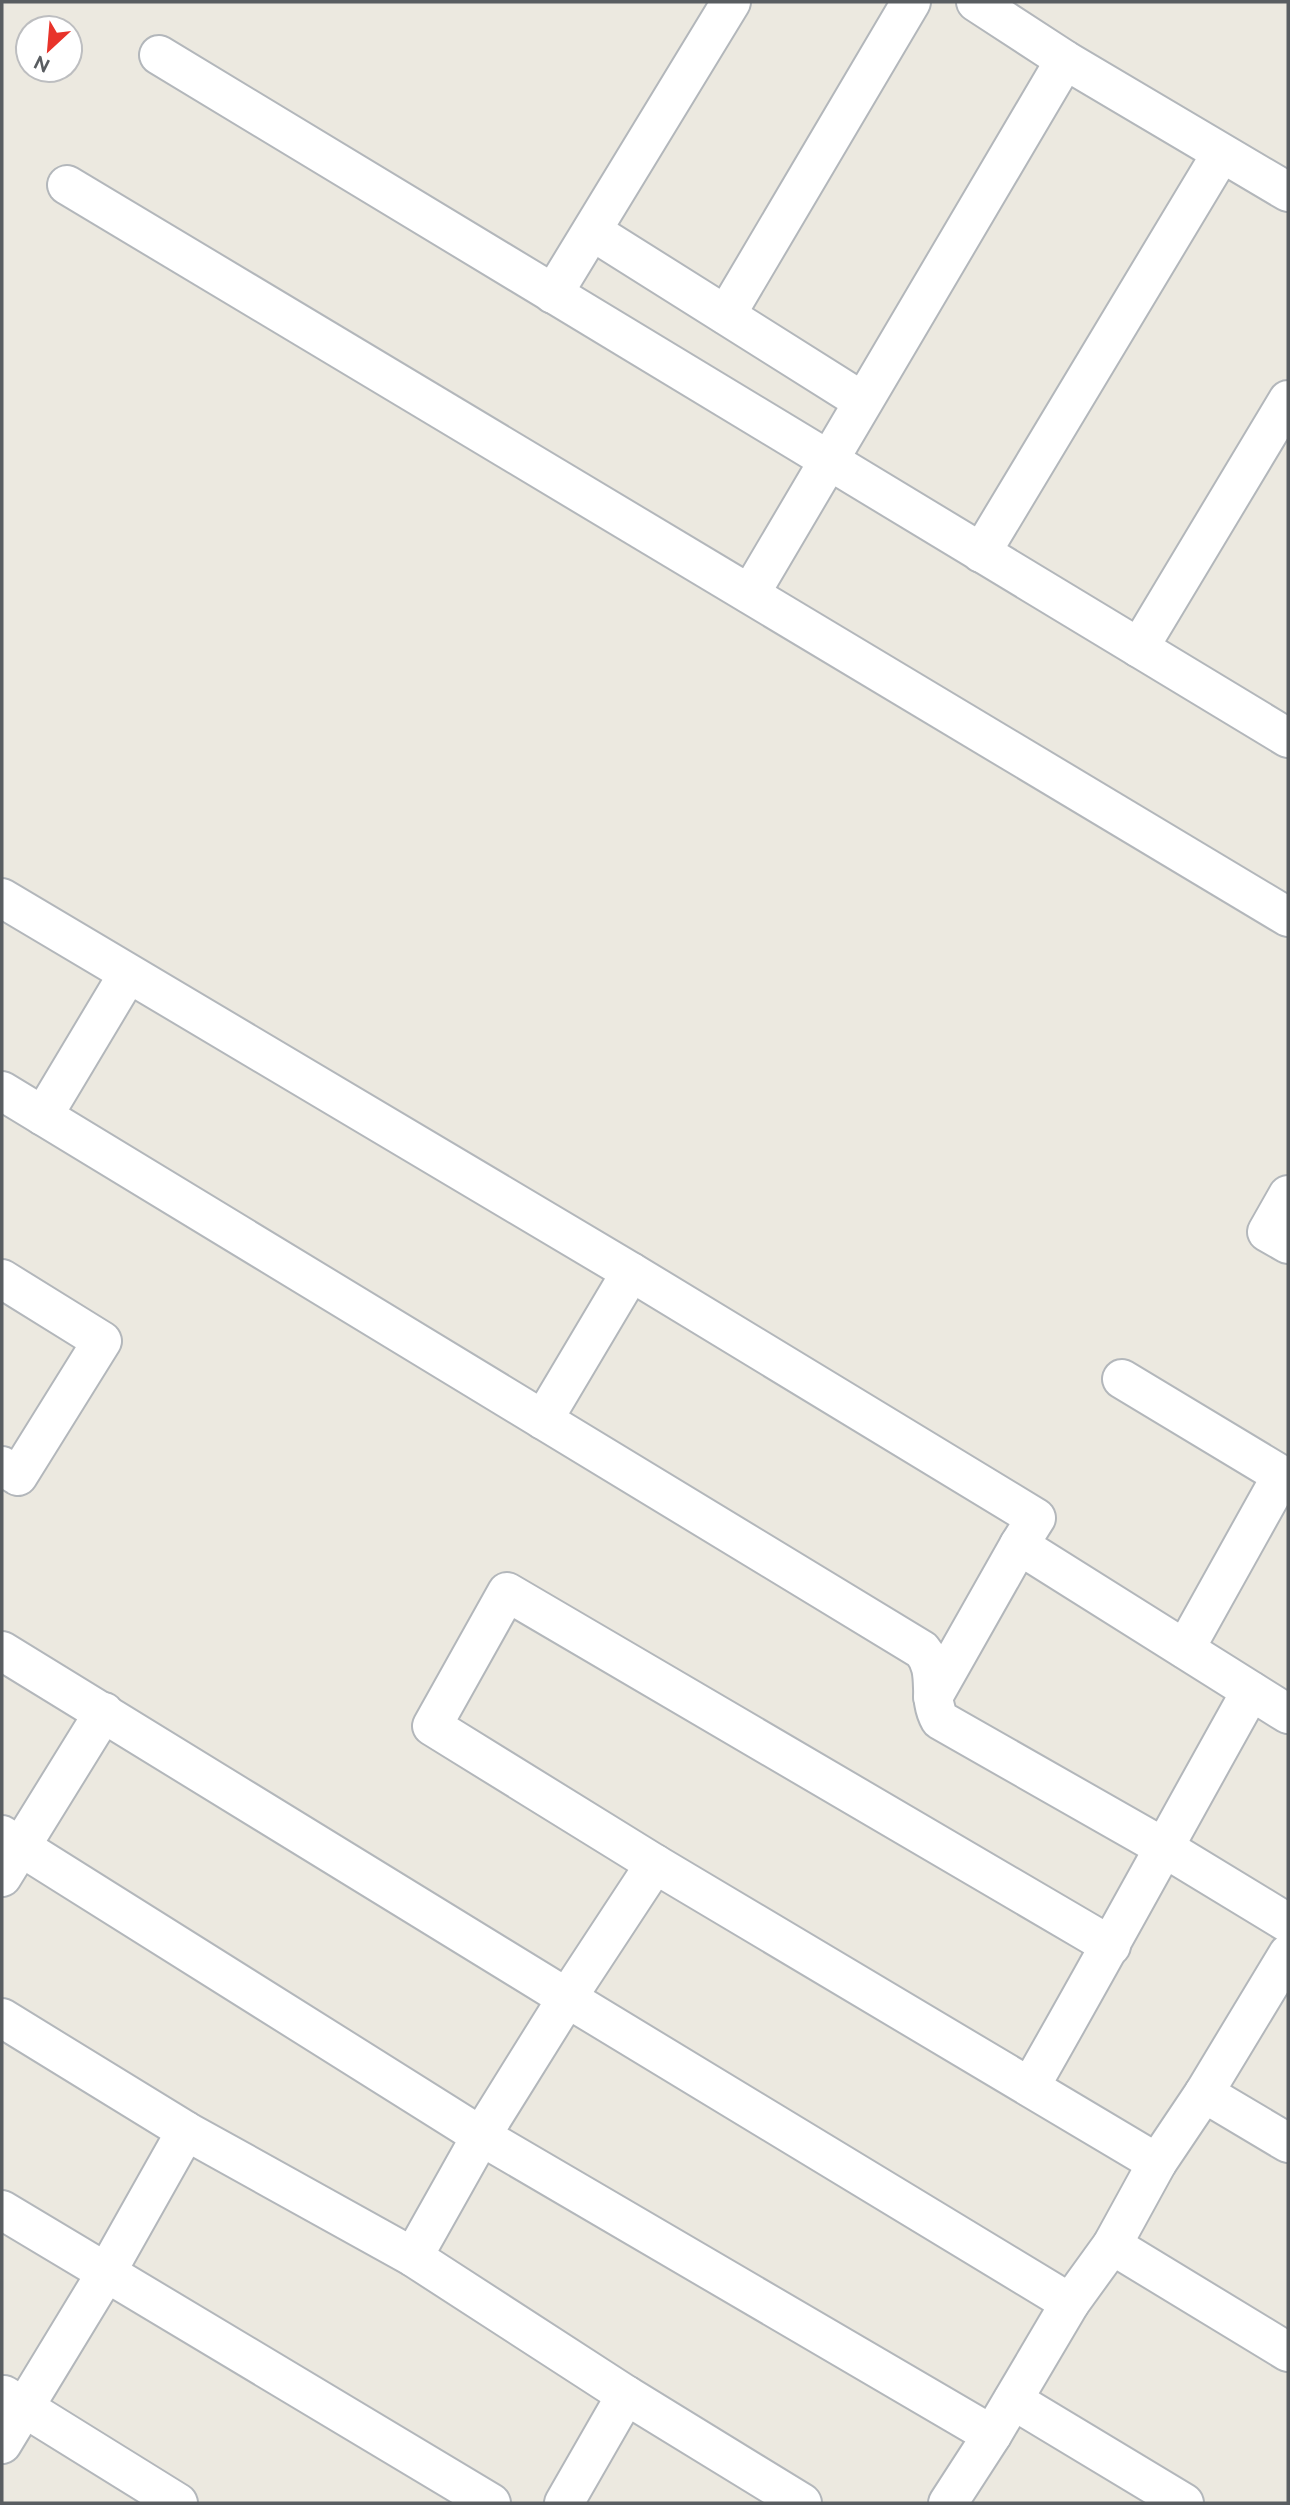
<svg xmlns="http://www.w3.org/2000/svg" width="1290" height="2505" font-family="Raleway,sans-serif">
<style>
.lines{fill:none;stroke-linecap:round;stroke-linejoin:round}
.minor-casing{stroke:#b3b7bb;stroke-width:42}
.minor{stroke:#fff;stroke-width:38}
</style>
<rect width="100%" height="100%" fill="#ece9e0"/>
<g class="lines">
<defs>
<g id="minor">
<path d="M976,2L1065,60L1288,192"/>
<path d="M159,55L1288,738"/>
<path d="M67,185L1288,917"/>
<path d="M592,231L862,401"/>
<path d="M553,294L731,2"/>
<path d="M726,315L911,2"/>
<path d="M981,553L1221,154"/>
<path d="M750,594L1065,60"/>
<path d="M1139,648L1288,400"/>
<path d="M2,898L631,1272L1036,1518L1019,1545"/>
<path d="M2,1091L922,1650C941,1673 926,1695 940,1720L1163,1847L1288,1923"/>
<path d="M43,1116L128,974"/>
<path d="M1288,1195L1267,1232L1288,1244"/>
<path d="M2,1279L102,1341L18,1476L2,1466"/>
<path d="M1122,1379L1288,1479"/>
<path d="M543,1420L631,1272"/>
<path d="M1185,1649L1282,1475"/>
<path d="M2,1651L567,1998L1070,2303L992,2435L948,2503"/>
<path d="M933,1697L1019,1545L1288,1714"/>
<path d="M2,1835L481,2136L992,2435"/>
<path d="M2,1877L104,1712"/>
<path d="M1111,1946L507,1592L432,1726L655,1864L1157,2163"/>
<path d="M2,2018L186,2131L413,2257L626,2395L802,2503"/>
<path d="M1030,2087C1105,1956 1177,1823 1251,1691"/>
<path d="M1204,2093L1288,2143"/>
<path d="M2,2210L491,2503"/>
<path d="M1112,2245L1288,2352"/>
<path d="M413,2257L481,2136L567,1998L655,1864"/>
<path d="M1070,2303L1112,2245L1157,2163L1204,2093L1288,1954"/>
<path d="M4,2395L178,2503"/>
<path d="M1013,2400L1184,2503"/>
<path d="M2,2444L106,2273L186,2131"/>
<path d="M564,2503L626,2395"/>
</g>
</defs>
<use href="#minor" class="minor-casing"/>
<use href="#minor" class="minor"/>
</g>
<rect width="1290" height="2505" fill="none" stroke="#595d61" stroke-width="7"/>
<g transform="translate(49 49) rotate(206)"><circle r="33" fill="#ffffff" stroke="#bdbec0" stroke-width="2"/>
<path d="M0-5L12 26L0 18L-12 26Z" fill="#e8332a"/>
<text y="-10" font-size="19" font-weight="bold" text-anchor="middle" fill="#595d61">N</text>
</g>
</svg>
